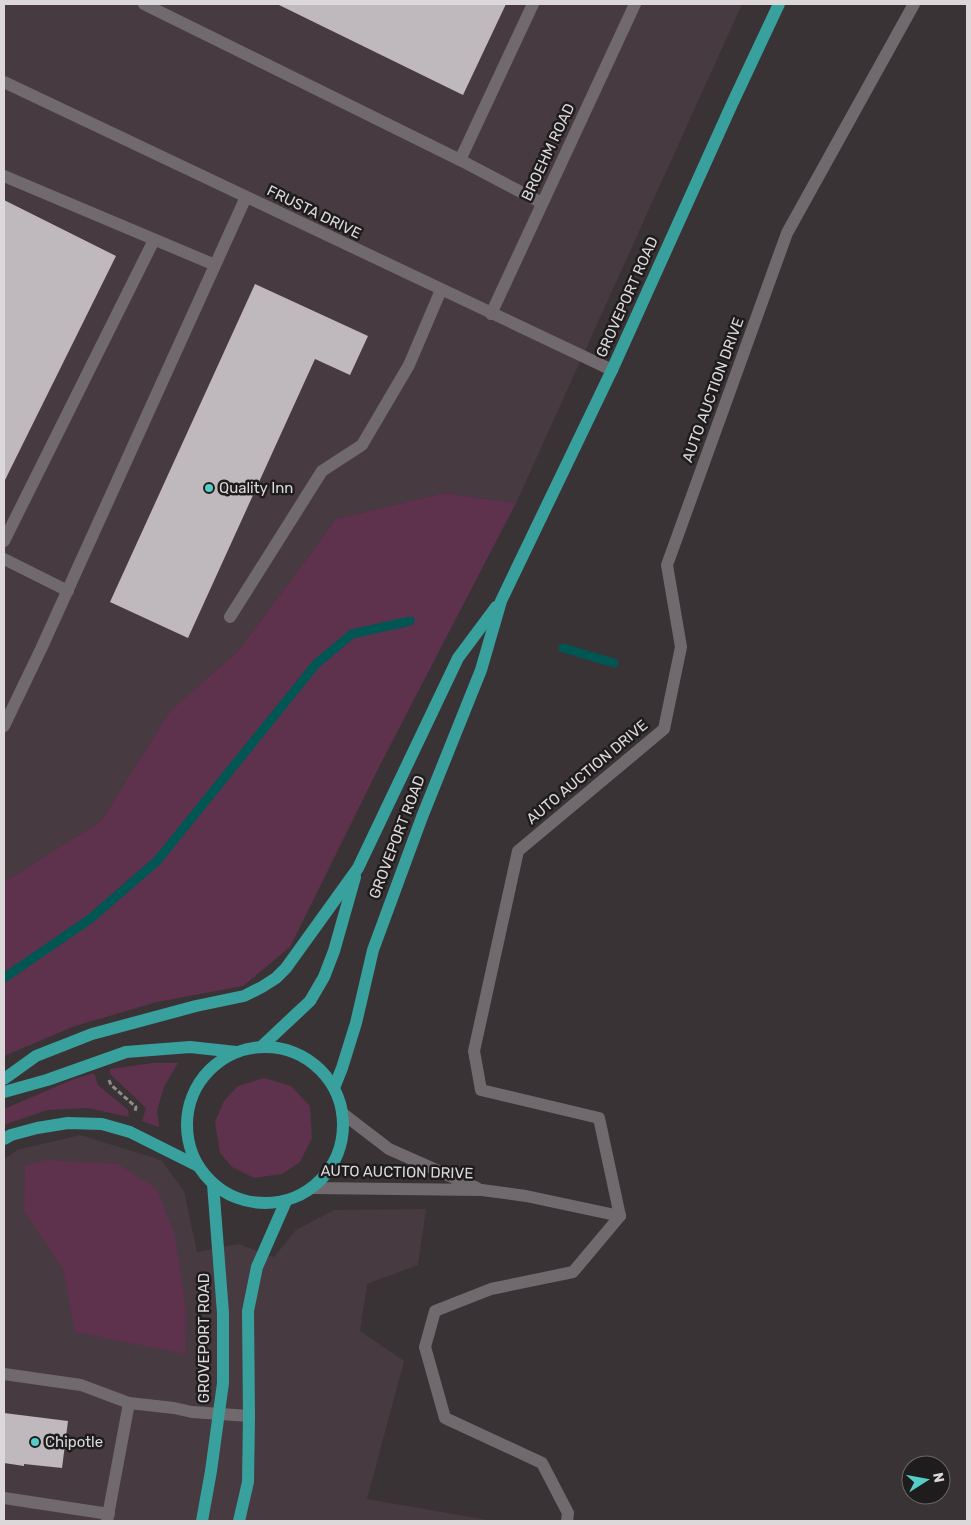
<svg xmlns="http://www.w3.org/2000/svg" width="971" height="1525" font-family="Rubik,sans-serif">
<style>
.built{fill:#473b41}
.green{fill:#5e314d}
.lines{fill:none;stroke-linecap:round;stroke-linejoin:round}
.stream{stroke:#005653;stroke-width:9}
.building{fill:#bfb8bc}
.path{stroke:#8f8a8c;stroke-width:3;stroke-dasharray:5 2.5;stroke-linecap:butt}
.service{stroke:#70696d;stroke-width:12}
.minor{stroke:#70696d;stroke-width:12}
.tertiary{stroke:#70696d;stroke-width:12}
.primary{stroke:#38a09d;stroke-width:12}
.poi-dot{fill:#54cdc6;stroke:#1e1c1d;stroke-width:2}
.labels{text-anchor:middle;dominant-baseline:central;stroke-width:5;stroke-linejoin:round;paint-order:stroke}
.street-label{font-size:15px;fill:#dcd8da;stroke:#1e1c1d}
.poi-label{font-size:15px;fill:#dcd8da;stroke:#1e1c1d;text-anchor:start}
</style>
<rect width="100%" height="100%" fill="#393336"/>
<g class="built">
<path d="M4,4H742L516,503L444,493L336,519L239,650L170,711L101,821L4,882Z"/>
<path d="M80,1135L161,1160L184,1191L197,1252L238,1244L274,1257L296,1230L334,1210L426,1209L418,1265L367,1284L360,1331L404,1361L367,1499L493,1521H4V1159L17,1150Z"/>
</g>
<g class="green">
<path d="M444,493L516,503L380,765L290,947L243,986L157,1002L75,1026L4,1056V882L101,821L170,711L239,650L336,519Z"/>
<path d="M153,1063H178L164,1087L157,1110L159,1127L142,1121L146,1108L110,1074V1069Z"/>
<path d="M94,1073L98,1085L128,1110L129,1117L88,1108L47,1110L4,1125V1109L74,1079Z"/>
<path d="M264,1078L291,1086L310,1106L312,1138L300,1162L282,1174L254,1178L232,1167L220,1153L215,1122L224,1101L238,1086Z"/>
<path d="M46,1160L118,1164L157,1189L175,1236L186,1310L185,1354L75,1332L63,1269L24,1211L25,1166Z"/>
</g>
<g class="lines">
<g class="stream">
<path d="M563,648L614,663"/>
<path d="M4,978L90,919L157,861L316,664L352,634L410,621"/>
</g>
</g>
<g class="building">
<path d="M277,4H506L463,95Z"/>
<path d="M4,200L116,256L4,482Z"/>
<path d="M255,284L368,336L350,375L315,359L188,638L110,602Z"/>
<path d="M4,1413L68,1421L62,1468L24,1464V1466L4,1463Z"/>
</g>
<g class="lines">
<path class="path" d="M109,1080L111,1085L136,1107L135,1112"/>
<g class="service">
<path d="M144,4L460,160L533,4"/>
<path d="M460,160L542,203"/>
<path d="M4,176L215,265"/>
<path d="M4,541L154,240"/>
<path d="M4,559L68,591"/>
<path d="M230,617L322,471L362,445L409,365L441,290"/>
<path d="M4,726L41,649L246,197"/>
<path d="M342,1113L389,1149L477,1188"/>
<path d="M312,1188L482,1190L526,1196L620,1216"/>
<path d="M620,1216L599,1118L481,1090L474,1051L518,851L664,729L681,647L667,565L787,233L914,4"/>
<path d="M4,1374L81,1385L129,1403"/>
<path d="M4,1498L109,1514"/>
<path d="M107,1521L129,1403L174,1408L192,1412L249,1416"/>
<path d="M567,1521L568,1513L542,1463L445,1418L425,1347L435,1311L491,1289L573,1272L620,1216"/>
</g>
<path class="minor" d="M491,314L635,4"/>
<path class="tertiary" d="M4,82L612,370"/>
<g class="primary">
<path d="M261,1047L310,1001L324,977L334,951L355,877"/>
<circle cx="265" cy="1125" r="78"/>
<path d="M4,1079L36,1056L92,1034L196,1006L244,996L262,987L276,978L286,968L358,868L458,658L496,607"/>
<path d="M334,1088L342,1068L356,1023L373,950L422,817L481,670L501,601L612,370L732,104L779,4"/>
<path d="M4,1092L47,1080L126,1052L190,1047L236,1052"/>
<path d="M4,1139L11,1135L37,1128L68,1123L102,1124L130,1132L198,1166"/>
<path d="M202,1521L211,1471L223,1383V1313L213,1184"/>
<path d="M239,1521L248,1482L249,1416L248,1311L257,1267L286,1201"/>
</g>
</g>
<g class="poi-dot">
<circle cx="209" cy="488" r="5"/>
<circle cx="35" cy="1442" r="5"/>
</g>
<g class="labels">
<g class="street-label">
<text transform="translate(548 152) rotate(-65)">BROEHM ROAD</text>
<text transform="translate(314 212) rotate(26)">FRUSTA DRIVE</text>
<text transform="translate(627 297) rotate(-66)">GROVEPORT ROAD</text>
<text transform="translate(713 390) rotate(-70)">AUTO AUCTION DRIVE</text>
<text transform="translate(587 772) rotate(-40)">AUTO AUCTION DRIVE</text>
<text transform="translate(397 837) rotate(-69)">GROVEPORT ROAD</text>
<text transform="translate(397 1172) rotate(1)">AUTO AUCTION DRIVE</text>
<text transform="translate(204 1338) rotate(-90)">GROVEPORT ROAD</text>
</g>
<g class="poi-label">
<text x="219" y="488">Quality Inn</text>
<text x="45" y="1442">Chipotle</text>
</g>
</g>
<rect width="971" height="1525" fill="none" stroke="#dcd8da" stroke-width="10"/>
<g transform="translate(926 1480) rotate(79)"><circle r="24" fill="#1e1c1d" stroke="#6a6769"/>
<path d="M0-4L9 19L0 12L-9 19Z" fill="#54cdc6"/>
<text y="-8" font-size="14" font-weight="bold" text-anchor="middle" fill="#dcd8da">N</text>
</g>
</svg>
